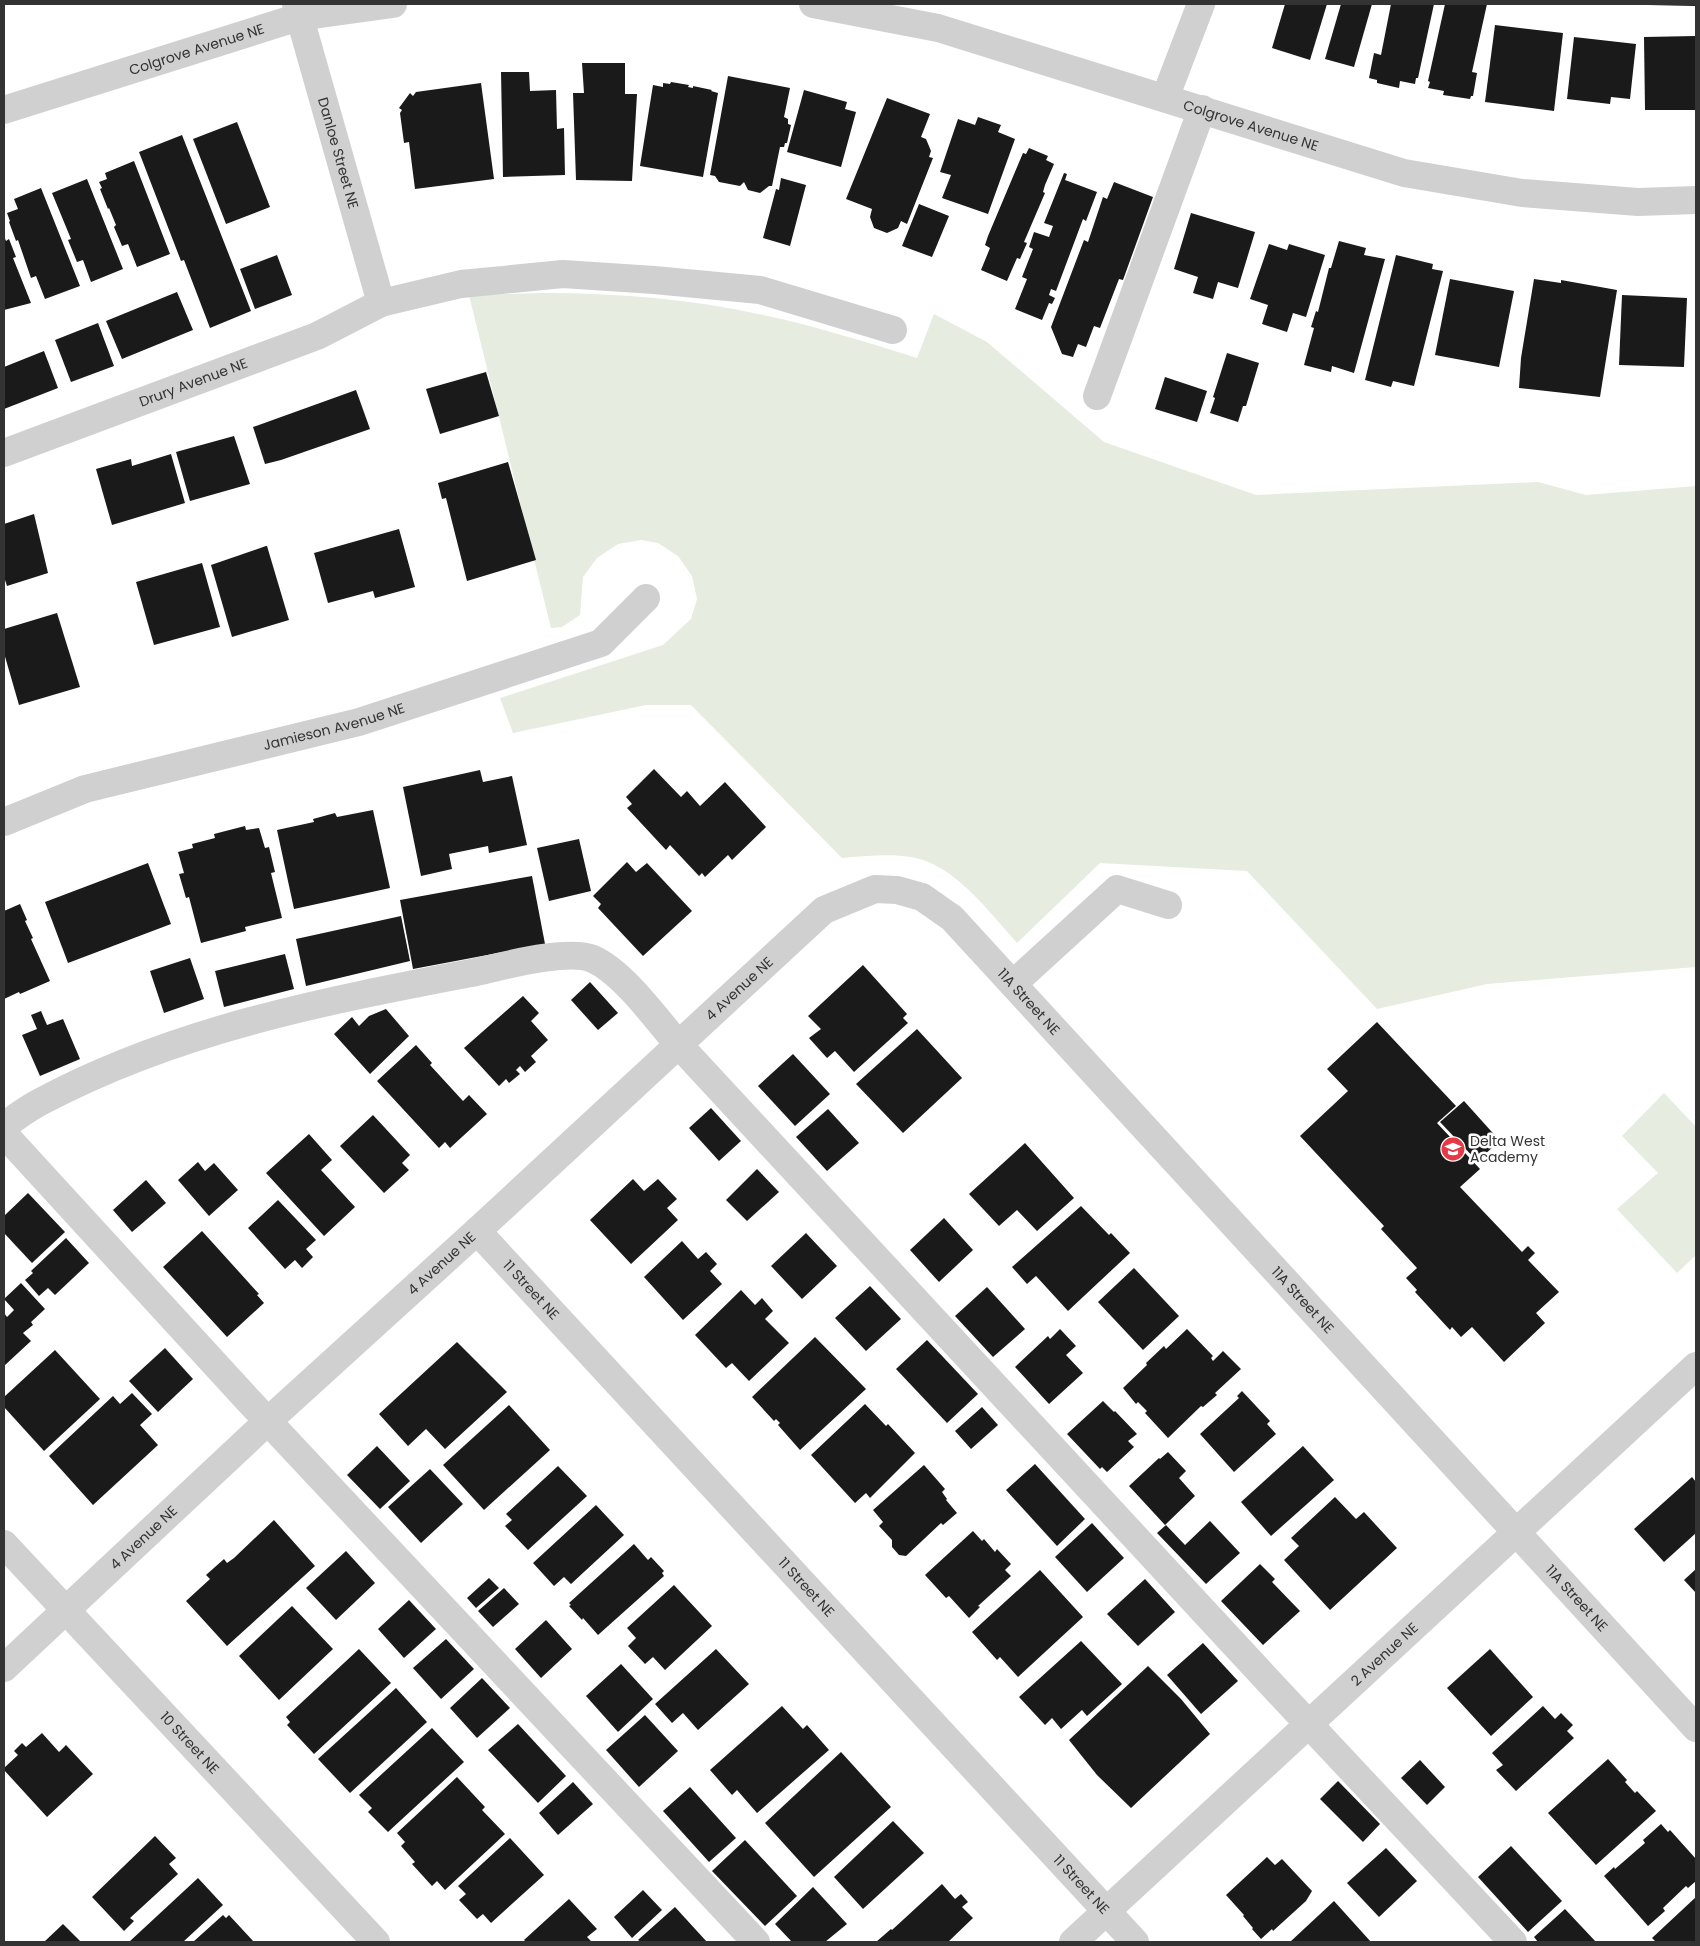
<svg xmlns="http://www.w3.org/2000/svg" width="1700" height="1946" font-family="Poppins,sans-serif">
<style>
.green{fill:#e6ecdf}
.building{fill:#1a1a1a}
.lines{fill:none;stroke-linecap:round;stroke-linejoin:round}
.minor{stroke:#d0d0d0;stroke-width:28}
.labels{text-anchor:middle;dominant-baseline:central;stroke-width:5;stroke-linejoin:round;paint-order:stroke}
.street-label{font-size:14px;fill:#333;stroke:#fff}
.poi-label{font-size:14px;fill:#333;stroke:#fff;text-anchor:start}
</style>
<rect width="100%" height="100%" fill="#fff"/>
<g class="green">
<path d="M544,293C616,293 692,299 763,315C815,326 866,342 917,358L934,314L987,342L1104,442L1256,495L1538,482L1586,495L1696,486V967L1487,984L1377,1009L1247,871L1100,863L1017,943C992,915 962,875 926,861C901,852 869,856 842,858L691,705H646L513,733L500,698L663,645L691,619L697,599L692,576L678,556L658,543L641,540L618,544L597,558L583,577L580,615L562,627L551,628L469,295Z"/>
<path d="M1664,1093L1696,1127V1255L1677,1273L1617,1209L1658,1173L1622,1136Z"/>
</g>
<g class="building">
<path d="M1285,4H1327L1310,60L1272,48Z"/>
<path d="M1341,4H1372L1354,67L1325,59Z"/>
<path d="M1391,4H1434L1418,78H1416L1415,84L1400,81L1399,88L1377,83V80L1369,78L1374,53L1381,55Z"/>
<path d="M1445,4H1487L1472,72L1477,73L1473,96H1471L1470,99L1443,95L1444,91L1428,88L1430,82L1428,81Z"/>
<path d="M1648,4H1696V6L1648,5Z"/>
<path d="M1495,25L1563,33L1554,111L1485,102Z"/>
<path d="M1696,36V110H1645L1644,37Z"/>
<path d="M1574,37L1636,44L1630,99L1611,97L1610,104L1567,99Z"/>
<path d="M582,63H625V94H637L632,181L576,180L573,93H584Z"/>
<path d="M501,72H529L530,91L556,90L557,129L564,128L565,175L503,177Z"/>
<path d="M728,76L790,88L784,117L788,119V124L791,125L787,143H785L784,147H780L772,186H769L760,193L748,190L744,182L740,186L719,182L715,176L710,175Z"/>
<path d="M671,82L689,85L688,87L693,88V86L712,90L711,91L718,93L703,177L640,166L653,85L663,87V83L670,84Z"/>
<path d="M481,83L494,179L415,189L409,142L404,143L400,113L402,110L399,108L410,93L413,96L416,92Z"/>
<path d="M804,90L847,102L845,109L856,112L841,167L787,152Z"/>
<path d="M887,98L930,114L921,137L926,139L931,151L929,157L933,158L907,224L901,221L898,228L887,233L874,228L870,217L872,209L846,199Z"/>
<path d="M978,117L1001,125L998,132L1015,139L988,214L942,198L951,175L940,172L958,119L975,125Z"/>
<path d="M237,122L270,207L226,224L193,139Z"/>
<path d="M182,135L251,311L210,328L184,260L181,261L139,152Z"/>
<path d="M1029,148L1048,156L1046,160L1054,164L1045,185L1043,192L1045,193L1024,242L1027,243L1020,259L1017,258L1007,281L981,270L990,248L985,245L988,236L1023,153L1026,154Z"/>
<path d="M134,161L170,254L137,267L128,244L122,246L114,227L116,225L109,208L108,209L100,189L102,188L99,182L107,179L105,173Z"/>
<path d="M1064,173L1067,174L1065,180L1097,192L1086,221L1083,219L1056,291L1051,289L1049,295L1055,298L1052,304L1049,303L1042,320L1015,309L1027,279L1022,277L1033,249L1029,247L1034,232L1049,237L1053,226L1044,223Z"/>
<path d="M781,178L806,185L790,246L763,238L776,189L779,190Z"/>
<path d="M87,179L123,269L91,282L83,260L77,262L68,240L71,239L52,193Z"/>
<path d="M1114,182L1153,197L1123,280L1119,279L1100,328L1094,326L1086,347L1078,344L1073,357L1062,354L1051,327L1084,240L1088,242L1103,197L1107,199Z"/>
<path d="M41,188L80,286L45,299L36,276L31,278L18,240L16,241L9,222L10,221L7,213L18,209L14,199Z"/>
<path d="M919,204L949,216L932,257L902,246Z"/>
<path d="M1191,213L1255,232L1238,288L1218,282L1213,299L1193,293L1198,277L1174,269Z"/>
<path d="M4,236L6,241L9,239L16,257L13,258L31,303L4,310Z"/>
<path d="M1339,241L1366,248L1364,255L1385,259L1354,373L1332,366L1331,372L1304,365L1314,328L1311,327L1316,311L1318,312L1329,268H1331Z"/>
<path d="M1269,244L1287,250L1289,244L1325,255L1306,317L1293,313L1287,332L1262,324L1268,305L1250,299Z"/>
<path d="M277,255L292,295L255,309L240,269Z"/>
<path d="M1396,255L1433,264L1432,269L1443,271L1414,386L1393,381L1391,387L1365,380Z"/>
<path d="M1450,279L1514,291L1499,367L1435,355Z"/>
<path d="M1534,279L1561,283V280L1617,290L1600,397L1519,388L1521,358Z"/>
<path d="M177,292L193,330L122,359L106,321Z"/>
<path d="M1622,295L1687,298L1684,367L1619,365Z"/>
<path d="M98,323L114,366L71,382L55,340Z"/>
<path d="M44,351L58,388L4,409V367Z"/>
<path d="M1227,353L1259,363L1246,406H1243L1238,422L1210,413L1215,398L1213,397Z"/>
<path d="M486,372L499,416L440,434L426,389Z"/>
<path d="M1165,377L1207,391L1197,422L1155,409Z"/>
<path d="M356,390L370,429L281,460L265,464L253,427Z"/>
<path d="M234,436L250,484L190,501L176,452Z"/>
<path d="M171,454L185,503L112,525L96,469L131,459L132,466Z"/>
<path d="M508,462L536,560L467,581L446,498L442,499L438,483Z"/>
<path d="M34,514L48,573L7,586L4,577V524Z"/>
<path d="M399,529L415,587L375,598L373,591L328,603L314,553Z"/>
<path d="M266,546H267L289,620L232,637L211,565Z"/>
<path d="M202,563L220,627L154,645L136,582Z"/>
<path d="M57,613L80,687L19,705L4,653V629Z"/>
<path d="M654,769L681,797L687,791L700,806L725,782L766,827L732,860L728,855L705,877L702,873L699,876L670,845L666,850L627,808L632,804L626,797Z"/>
<path d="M480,770L483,782L512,776L527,845L489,853L488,846L449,854L452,869L421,876L403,787Z"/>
<path d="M373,810L390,888L294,909L277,830L314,822L313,819L335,813L337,817Z"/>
<path d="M245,826L246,830L259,828L265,848L269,847L275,872L271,873L282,918L245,927L246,931L201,943L189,897L186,898L179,874L184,873L178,852L193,848L192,844L215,838L214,834Z"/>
<path d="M579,839L591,891L549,901L537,848Z"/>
<path d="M627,862L636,872L647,863L692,911L643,956L598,908L601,904L593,896Z"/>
<path d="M148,863L171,924L68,963L45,902Z"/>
<path d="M532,876L545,944L413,969L400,900Z"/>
<path d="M20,904L27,920L25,921L33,938L31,939L50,981L20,994L19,992L4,999V911Z"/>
<path d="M401,916L410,961L306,986L296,939Z"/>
<path d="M285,954L294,989L224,1007L215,971Z"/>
<path d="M190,958L204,999L164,1013L150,971Z"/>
<path d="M863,965L907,1014L903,1018L908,1023L854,1072L835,1051L827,1058L809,1038L821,1029L808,1016Z"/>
<path d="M590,982L618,1013L598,1030L571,1000Z"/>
<path d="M523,996L539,1013L531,1021L548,1040L531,1056L536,1062L525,1072L520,1066L516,1070L520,1074L509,1083L506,1079L499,1086L464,1048Z"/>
<path d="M386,1009L409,1036L370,1074L334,1034L352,1017L359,1026L369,1016Z"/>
<path d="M41,1011L47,1025L63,1019L80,1059L40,1076L22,1035L37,1029L31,1015Z"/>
<path d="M1377,1022L1456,1106L1437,1123L1480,1169L1460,1187L1522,1252L1528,1246L1535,1253L1528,1260L1559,1292L1536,1313L1545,1323L1504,1362L1472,1327L1461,1337L1452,1327L1450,1330L1415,1292L1417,1290L1406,1278L1417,1268L1381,1229L1384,1226L1300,1136L1348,1091L1327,1069Z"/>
<path d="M917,1029L962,1078L903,1133L856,1084Z"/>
<path d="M416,1045L432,1063L430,1065L463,1101L469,1095L487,1114L450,1148L445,1142L439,1148L377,1081Z"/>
<path d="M793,1054L830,1094L795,1126L758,1086Z"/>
<path d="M1464,1101L1500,1141L1477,1161L1440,1122Z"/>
<path d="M711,1108L741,1141L719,1161L689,1128Z"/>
<path d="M828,1109L859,1143L827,1171L796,1137Z"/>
<path d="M373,1115L410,1155L402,1163L409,1170L384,1193L340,1146Z"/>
<path d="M309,1134L332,1160L321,1170L355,1207L324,1236L266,1173Z"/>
<path d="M1025,1143L1074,1198L1037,1231L1017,1210L999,1226L969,1194Z"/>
<path d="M198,1162L205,1171L214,1163L238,1190L209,1216L178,1180Z"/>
<path d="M757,1169L779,1192L747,1221L726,1200Z"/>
<path d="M633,1179L644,1191L658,1179L677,1199L667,1208L678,1220L631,1264L590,1220Z"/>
<path d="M146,1180L166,1203L132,1232L113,1210Z"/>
<path d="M28,1193L65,1232L32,1263L4,1233V1216Z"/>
<path d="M278,1200L316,1240L306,1249L313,1257L302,1268L295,1260L285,1269L248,1228Z"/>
<path d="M1081,1206L1109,1235L1111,1233L1130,1253L1068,1311L1036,1276L1027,1284L1012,1267Z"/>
<path d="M944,1218L973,1250L939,1282L910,1250Z"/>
<path d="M202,1231L259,1294L257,1295L264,1303L227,1337L163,1267Z"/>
<path d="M806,1233L837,1266L802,1299L771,1266Z"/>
<path d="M66,1238L89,1263L55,1295L48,1288L39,1296L25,1280L33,1273L31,1271Z"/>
<path d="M682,1241L698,1259L706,1252L717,1264L710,1271L722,1284L683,1320L644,1277Z"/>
<path d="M1134,1268L1179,1316L1143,1350L1098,1302Z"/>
<path d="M21,1283L45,1309L31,1322L33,1325L23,1333L31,1341L4,1366V1313L7,1317L14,1310L4,1299Z"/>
<path d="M870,1286L901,1319L866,1351L835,1318Z"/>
<path d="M987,1287L1025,1329L993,1357L955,1316Z"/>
<path d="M741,1290L755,1305L762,1298L773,1311L765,1319L789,1343L749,1381L732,1363L726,1368L695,1335Z"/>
<path d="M1060,1329L1076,1346L1066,1355L1083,1373L1049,1404L1015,1367L1048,1336L1050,1339Z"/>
<path d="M1187,1329L1213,1356L1211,1358L1213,1361L1223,1351L1241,1369L1215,1393L1217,1395L1203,1407L1201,1406L1168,1438L1145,1413L1147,1411L1138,1402L1136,1404L1123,1388L1147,1365L1146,1363L1164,1346L1166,1349Z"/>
<path d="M815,1337L866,1389L800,1450L778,1425L780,1423L776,1419L774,1421L752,1397Z"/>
<path d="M927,1340L978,1394L947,1423L896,1369Z"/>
<path d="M457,1342L507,1392L445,1449L426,1429L408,1446L379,1414Z"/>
<path d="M165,1348L193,1379L158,1412L129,1381Z"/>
<path d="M55,1350L100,1399L44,1451L4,1407V1397Z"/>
<path d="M1242,1391L1270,1421L1267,1424L1276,1434L1234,1472L1200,1434L1239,1398L1237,1396Z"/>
<path d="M132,1393L152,1414L140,1425L158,1445L93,1505L49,1456L113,1396L120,1404Z"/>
<path d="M1103,1401L1114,1412L1115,1411L1137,1434L1128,1441L1134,1447L1107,1472L1102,1467L1100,1469L1067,1434Z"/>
<path d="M865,1404L886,1426L888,1424L915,1453L870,1498L866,1493L855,1503L811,1455Z"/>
<path d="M509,1405L550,1450L484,1510L443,1465Z"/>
<path d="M982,1407L998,1425L971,1449L955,1431Z"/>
<path d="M377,1446L410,1481L380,1509L347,1475Z"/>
<path d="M1303,1446L1334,1480L1271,1536L1241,1502Z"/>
<path d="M1168,1452L1186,1471L1179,1478L1195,1496L1165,1525L1129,1486L1159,1458L1160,1459Z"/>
<path d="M1035,1464L1085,1519L1057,1546L1006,1490Z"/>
<path d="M924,1465L945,1489L942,1492L947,1499L946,1500L957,1513L943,1525L941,1523L906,1556L899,1555L892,1547V1540L879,1526L883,1522L873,1510Z"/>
<path d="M558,1466L587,1496L528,1550L505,1526L512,1520L506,1514Z"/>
<path d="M430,1469L463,1504L421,1543L388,1507Z"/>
<path d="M1692,1477L1696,1482V1533L1664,1562L1634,1529Z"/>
<path d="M1335,1497L1356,1519L1364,1512L1397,1548L1330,1610L1284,1560L1299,1546L1291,1538Z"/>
<path d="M596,1505L624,1535L571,1584L564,1577L554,1586L533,1563Z"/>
<path d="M274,1520L315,1566L227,1646L186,1601L210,1579L206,1575L224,1559L227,1563L234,1558Z"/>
<path d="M1210,1521L1240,1553L1206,1584L1157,1533L1166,1525L1185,1545Z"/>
<path d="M1092,1523L1124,1558L1087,1592L1055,1557Z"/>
<path d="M973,1531L982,1541L984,1539L995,1552L997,1549L1011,1564L1005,1570L1011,1576L978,1606L980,1607L969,1618L949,1596L946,1598L925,1575Z"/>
<path d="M634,1544L648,1560L651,1557L664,1571L662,1573L664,1576L598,1635L583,1618L582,1620L569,1606L571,1605L569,1603Z"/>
<path d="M346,1551L375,1583L336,1620L306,1588Z"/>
<path d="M1260,1564L1275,1579L1272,1582L1300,1611L1263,1645L1221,1601Z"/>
<path d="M1696,1569V1593L1684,1580Z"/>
<path d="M1040,1570L1083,1617L1018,1677L1000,1657L997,1660L972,1632Z"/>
<path d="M489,1578L499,1588L476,1608L467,1598Z"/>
<path d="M1145,1579L1175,1612L1138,1646L1107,1614Z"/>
<path d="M674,1585L712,1626L665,1670L653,1657L645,1664L628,1646L636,1638L627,1628Z"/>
<path d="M504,1588L519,1604L493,1627L478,1611Z"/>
<path d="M409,1600L436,1629L404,1658L378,1629Z"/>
<path d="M292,1606L333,1649L279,1700L239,1656Z"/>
<path d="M546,1620L572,1649L541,1678L515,1649Z"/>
<path d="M446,1639L474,1669L441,1699L413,1668Z"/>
<path d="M1081,1641L1122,1684L1087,1716L1082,1710L1061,1729L1052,1718L1045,1725L1019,1697Z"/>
<path d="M1203,1643L1238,1681L1201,1714L1167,1675Z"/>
<path d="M359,1649L391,1683L314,1754L287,1725L290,1722L286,1717Z"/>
<path d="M716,1649L749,1684L698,1730L683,1713L672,1723L655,1704Z"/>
<path d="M1490,1649L1533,1697L1491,1736L1447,1688Z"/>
<path d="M621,1664L653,1699L618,1732L586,1696Z"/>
<path d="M1148,1666L1181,1699L1210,1734L1131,1808L1097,1775L1069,1740Z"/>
<path d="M482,1678L510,1708L477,1738L450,1708Z"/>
<path d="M396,1688L427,1722L350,1793L318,1759Z"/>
<path d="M782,1706L803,1729L807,1725L829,1750L757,1813L737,1790L732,1795L710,1770Z"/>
<path d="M1543,1706L1555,1719L1561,1713L1573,1725L1567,1731L1574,1738L1516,1791L1496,1770L1503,1765L1492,1753Z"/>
<path d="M645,1715L678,1751L639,1787L606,1750Z"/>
<path d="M518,1724L566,1776L538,1803L488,1750Z"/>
<path d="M432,1728L464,1762L388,1832L368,1812L372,1808L359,1795Z"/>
<path d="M42,1733L59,1752L66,1745L93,1774L47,1817L4,1770V1768L18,1755L14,1751L22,1743L26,1747Z"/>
<path d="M841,1752L891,1807L814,1877L765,1823Z"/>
<path d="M1608,1759L1627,1780L1625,1782L1635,1793L1637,1791L1656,1811L1596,1865L1548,1813Z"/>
<path d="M1420,1760L1445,1787L1427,1805L1401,1778Z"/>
<path d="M457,1777L485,1807L482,1810L505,1834L445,1890L437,1881L432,1886L412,1864L415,1862L401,1846L405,1842L397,1833Z"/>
<path d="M1338,1781L1380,1824L1363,1842L1320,1799Z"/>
<path d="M573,1782L593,1804L558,1835L539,1813Z"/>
<path d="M690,1787L736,1838L709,1862L663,1811Z"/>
<path d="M893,1821L924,1853L863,1909L834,1877Z"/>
<path d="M1661,1824L1668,1832L1670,1830L1696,1859V1881L1688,1888L1686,1886L1663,1908L1665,1911L1648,1926L1604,1876L1614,1867L1615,1869L1645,1843L1643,1840Z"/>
<path d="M155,1836L176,1858L169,1864L178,1874L130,1918L134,1921L124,1931L92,1897Z"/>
<path d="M510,1838L544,1875L491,1923L483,1914L477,1919L459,1900L466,1894L458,1886Z"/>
<path d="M745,1840L797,1896L765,1926L712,1871Z"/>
<path d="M1511,1846L1562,1901L1528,1932L1478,1877Z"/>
<path d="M1386,1848L1417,1881L1379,1917L1347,1883Z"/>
<path d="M1267,1857L1275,1865L1282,1859L1312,1891L1306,1901L1273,1931L1272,1929L1261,1939L1252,1929L1253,1928L1243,1916L1244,1915L1226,1895Z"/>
<path d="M198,1878L223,1905L183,1942H129Z"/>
<path d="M942,1884L955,1899L961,1894L968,1902L962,1907L973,1918L948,1942H876L891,1929L892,1930Z"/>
<path d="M813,1887L847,1924L825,1942H792L775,1924Z"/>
<path d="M643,1890L662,1910L632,1938L614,1917Z"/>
<path d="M1696,1897V1942H1656L1652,1938Z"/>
<path d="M569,1899L597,1929L587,1937L592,1942H526L524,1940Z"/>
<path d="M1334,1901L1371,1942H1290Z"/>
<path d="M675,1907L707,1942H641L638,1940Z"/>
<path d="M1565,1909L1596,1942H1538L1534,1937Z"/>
<path d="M223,1915L226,1918L229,1915L254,1942H193Z"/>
<path d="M63,1924L81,1942H44Z"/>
</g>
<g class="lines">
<g class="minor">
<path id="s1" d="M296,4L381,303"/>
<path id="s2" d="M813,4L938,28L1404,173L1522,193L1638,202L1696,200"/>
<path d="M1165,98L1201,4"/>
<path id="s3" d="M4,110L299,17L393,4"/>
<path d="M1097,396L1202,109"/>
<path id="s4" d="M4,453L317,336L381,303L461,284L563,274L654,280L760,290L893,330"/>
<path id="s5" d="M4,822L85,789L359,722L601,643L646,598"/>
<path d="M1013,984L1117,889L1168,905"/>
<path d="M4,1126C16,1117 28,1108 42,1101C175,1030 324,1001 471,973C500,967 567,948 593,959C624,973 656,1019 678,1044L1273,1686L1513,1942"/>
<path d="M4,1134L247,1399L756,1942"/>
<path id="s6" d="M477,1231L1135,1942"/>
<path id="s7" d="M4,1544L376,1942"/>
<path id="s8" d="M4,1668L268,1421L477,1231L824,910L875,889L897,890L922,897L952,918L1696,1728"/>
<path id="s9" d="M1073,1942L1696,1366"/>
</g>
</g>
<defs>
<symbol id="school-disc" viewBox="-11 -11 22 22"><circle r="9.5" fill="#e63946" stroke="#fff"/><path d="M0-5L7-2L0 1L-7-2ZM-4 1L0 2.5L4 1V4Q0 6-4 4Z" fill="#fff"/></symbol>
</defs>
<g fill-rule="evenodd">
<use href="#school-disc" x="1439" y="1135" width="28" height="28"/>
</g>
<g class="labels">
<g class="street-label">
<text stroke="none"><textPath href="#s3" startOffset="202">Colgrove Avenue NE</textPath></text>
<text stroke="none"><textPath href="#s2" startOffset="455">Colgrove Avenue NE</textPath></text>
<text stroke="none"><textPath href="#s1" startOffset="155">Danloe Street NE</textPath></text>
<text stroke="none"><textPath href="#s4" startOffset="202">Drury Avenue NE</textPath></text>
<text stroke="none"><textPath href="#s5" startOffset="344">Jamieson Avenue NE</textPath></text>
<text stroke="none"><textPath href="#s8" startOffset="1001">4 Avenue NE</textPath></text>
<text stroke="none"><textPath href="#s8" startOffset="1370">11A Street NE</textPath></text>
<text stroke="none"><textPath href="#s8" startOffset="596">4 Avenue NE</textPath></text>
<text stroke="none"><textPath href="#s6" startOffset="80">11 Street NE</textPath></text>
<text stroke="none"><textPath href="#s8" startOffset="1775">11A Street NE</textPath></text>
<text stroke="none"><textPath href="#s8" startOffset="191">4 Avenue NE</textPath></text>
<text stroke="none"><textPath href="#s6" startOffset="485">11 Street NE</textPath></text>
<text stroke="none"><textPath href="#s8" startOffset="2180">11A Street NE</textPath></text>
<text stroke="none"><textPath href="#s9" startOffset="424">2 Avenue NE</textPath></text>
<text stroke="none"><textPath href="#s7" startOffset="272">10 Street NE</textPath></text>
<text stroke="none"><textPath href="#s6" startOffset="890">11 Street NE</textPath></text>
</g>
<g class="poi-label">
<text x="1470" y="1141">Delta West<tspan x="1470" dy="16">Academy</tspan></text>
</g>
</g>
<rect width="1700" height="1946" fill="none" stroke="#333333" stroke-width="10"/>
</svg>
